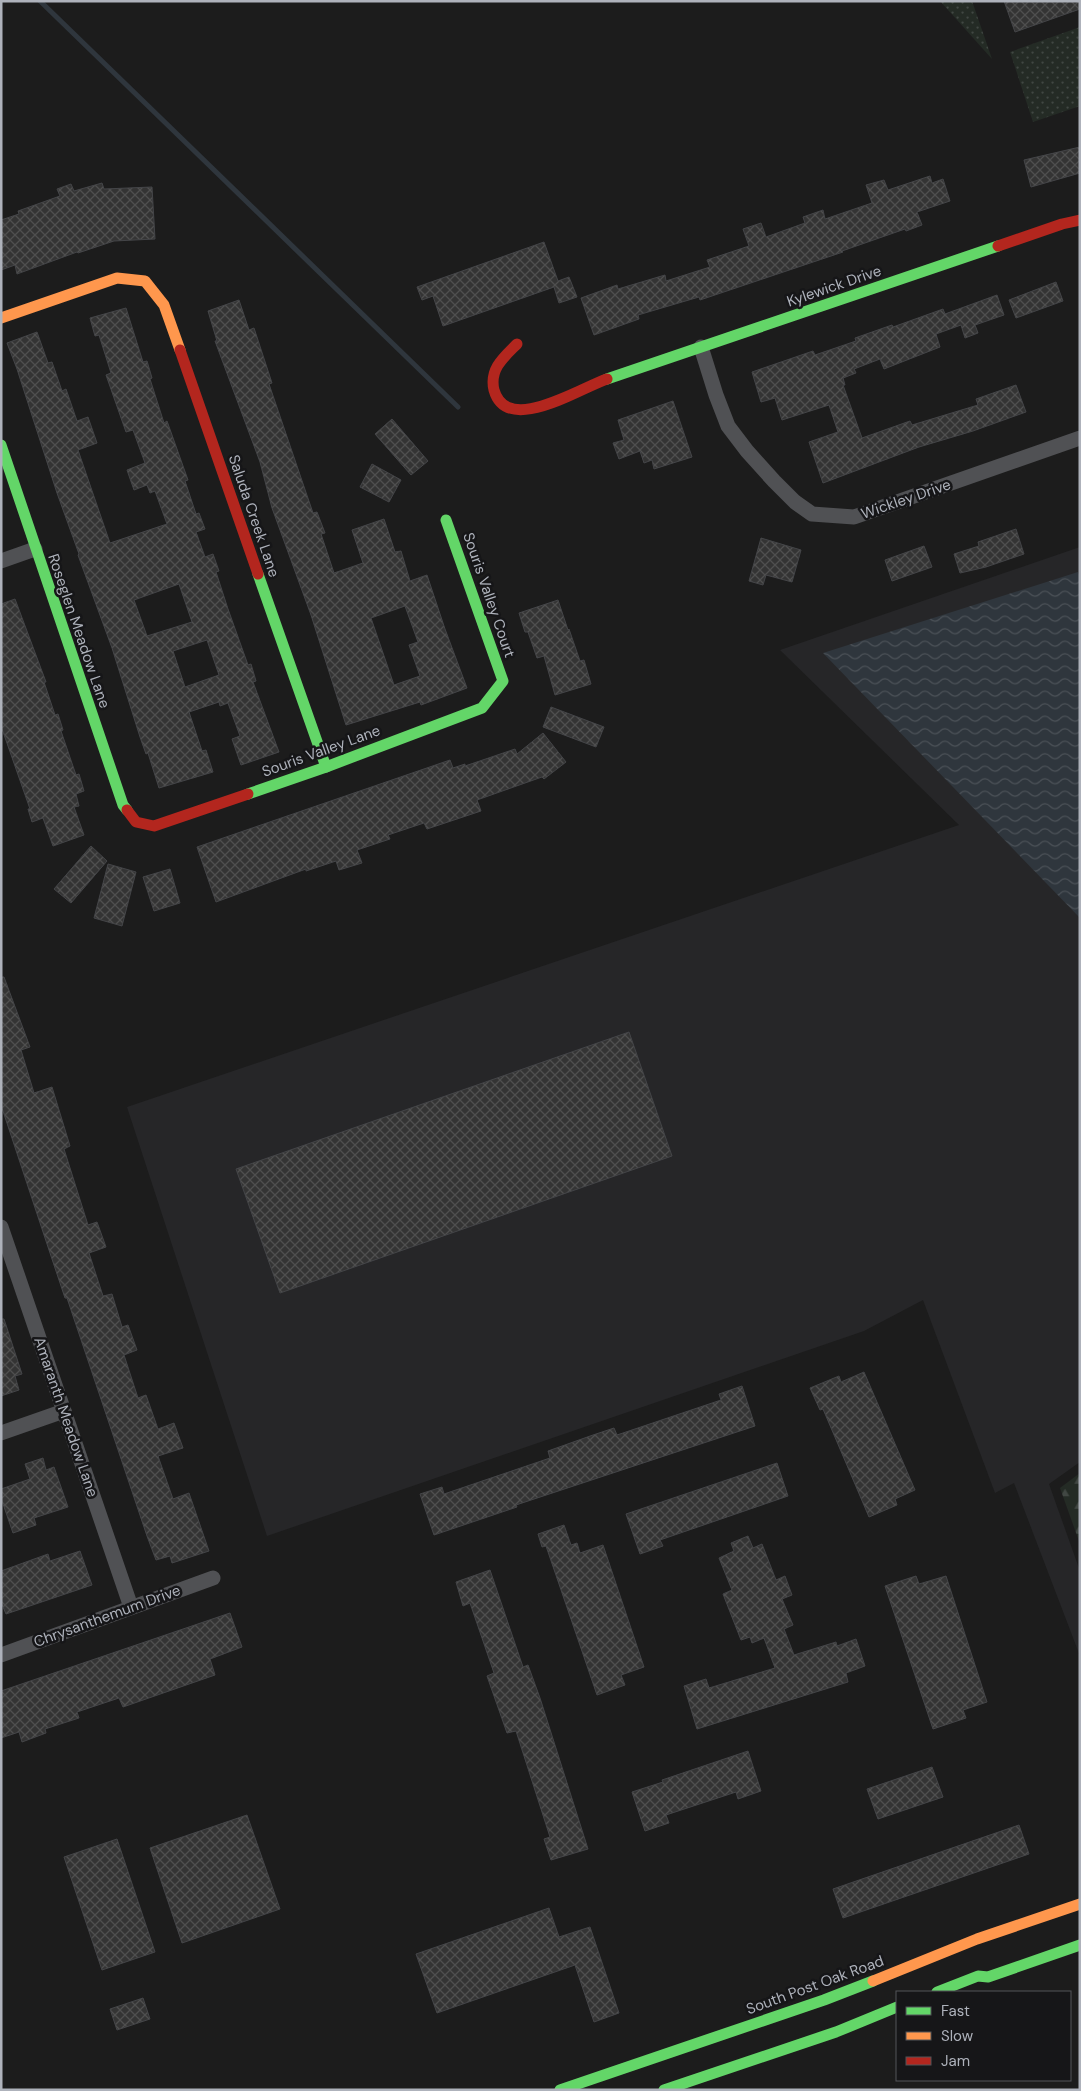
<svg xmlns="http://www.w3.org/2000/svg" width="1081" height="2091" font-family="'DM Sans',sans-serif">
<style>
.built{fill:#262628}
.grass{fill:url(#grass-dots)}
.forest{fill:url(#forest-firs)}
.water{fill:url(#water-waves)}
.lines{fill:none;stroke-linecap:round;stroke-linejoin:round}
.stream{stroke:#2f363d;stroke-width:5}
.building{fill:url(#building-cross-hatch);stroke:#444548;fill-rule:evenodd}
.street{stroke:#505154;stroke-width:15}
.fast{stroke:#63d668;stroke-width:11}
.slow{stroke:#ff974d;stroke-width:11}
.jam{stroke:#b3261e;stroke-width:11}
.labels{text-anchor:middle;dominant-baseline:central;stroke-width:5;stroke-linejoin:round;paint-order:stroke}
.street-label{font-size:15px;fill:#aeb2bb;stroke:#161618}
</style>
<defs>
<pattern id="grass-dots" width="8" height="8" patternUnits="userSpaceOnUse" patternTransform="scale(1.25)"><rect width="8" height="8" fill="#242b25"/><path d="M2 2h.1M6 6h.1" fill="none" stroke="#414743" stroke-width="1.8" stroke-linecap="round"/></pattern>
<pattern id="forest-firs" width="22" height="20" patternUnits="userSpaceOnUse" patternTransform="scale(1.25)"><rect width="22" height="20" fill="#242b25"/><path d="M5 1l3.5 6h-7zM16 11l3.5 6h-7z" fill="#414743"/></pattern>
<pattern id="water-waves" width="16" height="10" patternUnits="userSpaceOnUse" patternTransform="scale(1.25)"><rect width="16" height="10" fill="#2f363d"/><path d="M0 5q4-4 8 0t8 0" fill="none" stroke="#4b5157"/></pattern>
<pattern id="building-cross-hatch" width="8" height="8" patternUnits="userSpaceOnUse" patternTransform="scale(1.25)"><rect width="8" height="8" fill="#343434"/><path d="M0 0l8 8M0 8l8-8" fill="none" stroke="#4f4f4f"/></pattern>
</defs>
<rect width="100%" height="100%" fill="#1c1c1c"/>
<path class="built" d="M1080,547V1462L1049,1484L1080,1571V1656L1014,1483L995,1493L923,1300L864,1331L267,1536L127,1107L959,825L780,650Z"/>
<g class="grass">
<path d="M940,1H972L992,59Z"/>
<path d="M1080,27V106L1033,122L1010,52Z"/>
</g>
<path class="forest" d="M1080,1473V1544L1060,1488Z"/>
<path class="water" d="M1078,572L1080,578V918L823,653Z"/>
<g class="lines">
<path class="stream" d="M40,1L458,407"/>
</g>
<g class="building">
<path d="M1004,1H1080V9L1015,32Z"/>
<path d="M1080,147V173L1031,187L1024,160Z"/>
<path d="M930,176L932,183L943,179L950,201L917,212L922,225L906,231L905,229L842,251L843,252L700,300L699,297L638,315L639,319L594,335L581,298L617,285L618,289L665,275L666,281L710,267L707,260L749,246L743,229L761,223L766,237L805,223L803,217L823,210L825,219L872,203L866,185L884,180L888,190Z"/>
<path d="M102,183L104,189L152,187L155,239L114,241L78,253L77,252L17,274L15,265L1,270V220L19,214L18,211L60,196L57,189L71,184L74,191Z"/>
<path d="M544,242L558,281L569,277L577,297L559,303L554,287L443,326L433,296L422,300L417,287Z"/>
<path d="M1056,282L1063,301L1016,318L1009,300Z"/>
<path d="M997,295L1004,315L975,325L978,333L965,338L961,325L936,334L940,347L884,369L880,359L854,369L856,373L843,378L845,385H843L862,438L910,421L912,425L978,405L976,399L1016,385L1026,412L973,431L919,447L823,483L809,442L838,432L829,405L782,420L775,398L761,402L752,372L813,351L815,355L856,341L855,338L892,325L893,327L943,309L945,314Z"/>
<path d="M239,300L249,330L254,328L272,383L269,384L313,513L317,512L325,533L321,534L334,573L363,563L352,530L384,519L395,552L401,551L410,581L427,575L445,629L467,688L421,705L420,702L346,725L311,615L272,508L260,462L215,341H217L208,311ZM405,606L418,642L409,645L420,676L394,685L371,618Z"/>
<path d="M126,308L143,362L147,361L152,378L150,379L164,423L167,421L188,480L185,481L196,514L199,513L205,529L196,532L205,557L213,554L219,571L216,572L228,609L248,665L251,664L256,681L253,682L279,752L241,765L232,739L240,736L228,703L220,706L219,702L189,712L202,751L206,750L213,772L159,788L148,753L146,754L140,737L112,648L78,555L79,554L57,493L17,369L7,343L37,332L48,363L52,362L62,391L66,389L77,421L88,417L97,443L78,450L110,543L167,524L155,491L150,493L147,485L134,490L127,470L145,463L133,430L126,432L106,375L111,373L99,335L95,336L90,318ZM179,584L192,622L147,636L134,600ZM207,640L219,675L185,687L173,651Z"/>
<path d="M673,401L692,457L654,469L652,460L644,463L640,451L619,459L613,443L624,440L618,420Z"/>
<path d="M392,419L428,461L411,475L375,434Z"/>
<path d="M372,464L401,480L389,502L360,487Z"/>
<path d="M1016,529L1024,554L986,567L960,573L954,554L979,546L978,542Z"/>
<path d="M761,538L801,550L792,582L766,575L763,585L749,581Z"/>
<path d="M924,546L932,567L892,581L885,560Z"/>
<path d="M15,599L46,682H44L55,715L58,714L63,730L61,731L76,775L79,774L84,791L76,794L79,806L74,807L84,835L53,846L43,818L32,822L28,809H30L1,726V604Z"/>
<path d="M558,600L568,630L569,629L580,661L584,660L591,684L555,695L544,656L537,658L528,632H525L519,613Z"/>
<path d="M551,707L604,727L596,747L543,727Z"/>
<path d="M543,733L566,762L544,779L542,777L477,800L481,811L427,829L424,823L388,835L390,839L357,850L362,863L339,870L336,861L306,871V869L216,902L197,847L450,760L453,768L465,764V766L515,749L517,754Z"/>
<path d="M91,846L107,861L71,903L54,889Z"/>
<path d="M108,864L136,872L122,926L94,918Z"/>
<path d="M170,869L180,903L154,911L143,877Z"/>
<path d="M1,977H4L30,1047L21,1050L34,1093L52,1087L70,1146L64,1149L88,1225L97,1222L106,1247L89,1253L103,1296L112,1294L122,1327L128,1325L137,1350L124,1355L138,1398L146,1395L158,1429L174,1423L183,1448L158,1456L173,1499L189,1493L209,1551L172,1563L170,1556L156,1560L147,1536L67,1298H65L48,1247L1,1105Z"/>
<path d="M629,1032L672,1156L280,1293L236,1169Z"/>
<path d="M1,1319H4L22,1374L15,1376L19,1390L1,1396Z"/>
<path d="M864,1372L915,1490L895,1499L897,1505L869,1517L823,1409L820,1410L810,1388L839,1376L841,1382Z"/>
<path d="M742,1386L755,1426L516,1505L517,1507L434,1535L420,1494L442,1487L444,1494L550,1458L548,1451L593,1435L614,1428L617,1435L721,1400L719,1394Z"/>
<path d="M43,1458L46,1470L54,1467L68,1507L34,1518L36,1525L13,1533L1,1498V1489L30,1479L25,1464Z"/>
<path d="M777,1463L788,1496L660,1540L663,1546L640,1554L626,1514Z"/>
<path d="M564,1525L571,1545L577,1543L580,1553L603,1545L644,1667L621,1675L625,1685L597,1695L546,1546L542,1547L538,1534Z"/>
<path d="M748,1536L753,1548L762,1544L776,1580L785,1576L792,1595L782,1599L793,1625L784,1629L794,1655L836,1642L837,1646L856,1639L865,1666L846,1673L848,1682L697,1729L684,1686L706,1679L709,1688L775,1668L764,1638L752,1643L750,1637L741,1640L723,1594L732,1590L719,1558L734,1551L731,1543Z"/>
<path d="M80,1551L92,1585L6,1614L1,1602V1571L48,1554L50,1561Z"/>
<path d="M490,1570L523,1667L528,1665L540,1698L588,1849L551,1860L544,1839L550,1837L516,1731L507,1733L487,1676L494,1673L470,1603L463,1606L456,1582Z"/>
<path d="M916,1576L919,1584L946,1576L987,1702L963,1710L966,1718L933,1729L885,1586Z"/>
<path d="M230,1613L242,1647L210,1659L215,1675L123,1707L119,1698L77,1712L79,1718L45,1729L46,1733L22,1742L19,1732L1,1738V1691Z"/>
<path d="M748,1751L761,1791L738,1799L736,1792L666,1815L669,1823L645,1831L632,1792L663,1782L662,1780Z"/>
<path d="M932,1767L943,1797L878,1819L867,1789Z"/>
<path d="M247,1815L280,1909L182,1943L150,1848Z"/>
<path d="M1019,1825L1029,1854L843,1918L833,1889Z"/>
<path d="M117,1839L155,1952L102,1970L64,1857Z"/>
<path d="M549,1908L559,1937L590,1927L619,2013L594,2022L575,1965L437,2013L416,1954Z"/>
<path d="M143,1998L150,2019L117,2030L110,2009Z"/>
</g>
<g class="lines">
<g class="street">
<path d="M701,347L716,395L728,426L747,451L774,481L795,502L812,514L854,517L1080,438"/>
<path d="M1,561L35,549"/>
<path d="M1,1227L131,1607"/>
<path d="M1,1433L64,1411"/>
<path d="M1,1655L213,1578"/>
</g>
<g class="fast">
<path d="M607,379L998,246"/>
<path d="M1,445L123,805L127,810"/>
<path d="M258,574L326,767"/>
<path d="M248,794L326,767L482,708L503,681L446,520"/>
<path d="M937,1992L978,1976L988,1977L1080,1945"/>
<path d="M560,2090L824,2000L873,1981"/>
<path d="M664,2090L836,2032L897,2007"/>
</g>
<g class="slow">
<path d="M1,318L117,278L145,281L164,305L180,350"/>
<path d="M873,1981L977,1939L1080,1904"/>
</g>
<g class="jam">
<path d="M998,246L1062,224L1080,220"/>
<path d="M517,344C504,357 489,369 494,390C507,436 580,388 607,379"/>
<path d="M180,350L258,574"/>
<path d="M127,810L136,822L154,826L248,794"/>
</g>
</g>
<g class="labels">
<g class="street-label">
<text transform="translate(834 286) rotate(-19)">Kylewick Drive</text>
<text transform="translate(906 499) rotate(-19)">Wickley Drive</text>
<text transform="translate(254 516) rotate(71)">Saluda Creek Lane</text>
<text transform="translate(489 595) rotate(71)">Souris Valley Court</text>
<text transform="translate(79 631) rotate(71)">Roseglen Meadow Lane</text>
<text transform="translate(321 751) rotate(-20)">Souris Valley Lane</text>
<text transform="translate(66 1417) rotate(71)">Amaranth Meadow Lane</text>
<text transform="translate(107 1616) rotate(-20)">Chrysanthemum Drive</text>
<text transform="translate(815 1985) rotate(-20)">South Post Oak Road</text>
</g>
</g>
<rect width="1081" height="2091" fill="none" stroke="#aeb2bb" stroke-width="5"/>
<rect x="896" y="1991" width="175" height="90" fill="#161618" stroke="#535459"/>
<rect x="906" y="2007" width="25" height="8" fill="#63d668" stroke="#535459"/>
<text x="941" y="2016" font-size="15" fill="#aeb2bb">Fast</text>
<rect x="906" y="2032" width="25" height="8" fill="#ff974d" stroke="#535459"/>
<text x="941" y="2041" font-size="15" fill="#aeb2bb">Slow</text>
<rect x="906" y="2057" width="25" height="8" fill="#b3261e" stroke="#535459"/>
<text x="941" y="2066" font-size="15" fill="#aeb2bb">Jam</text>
</svg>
